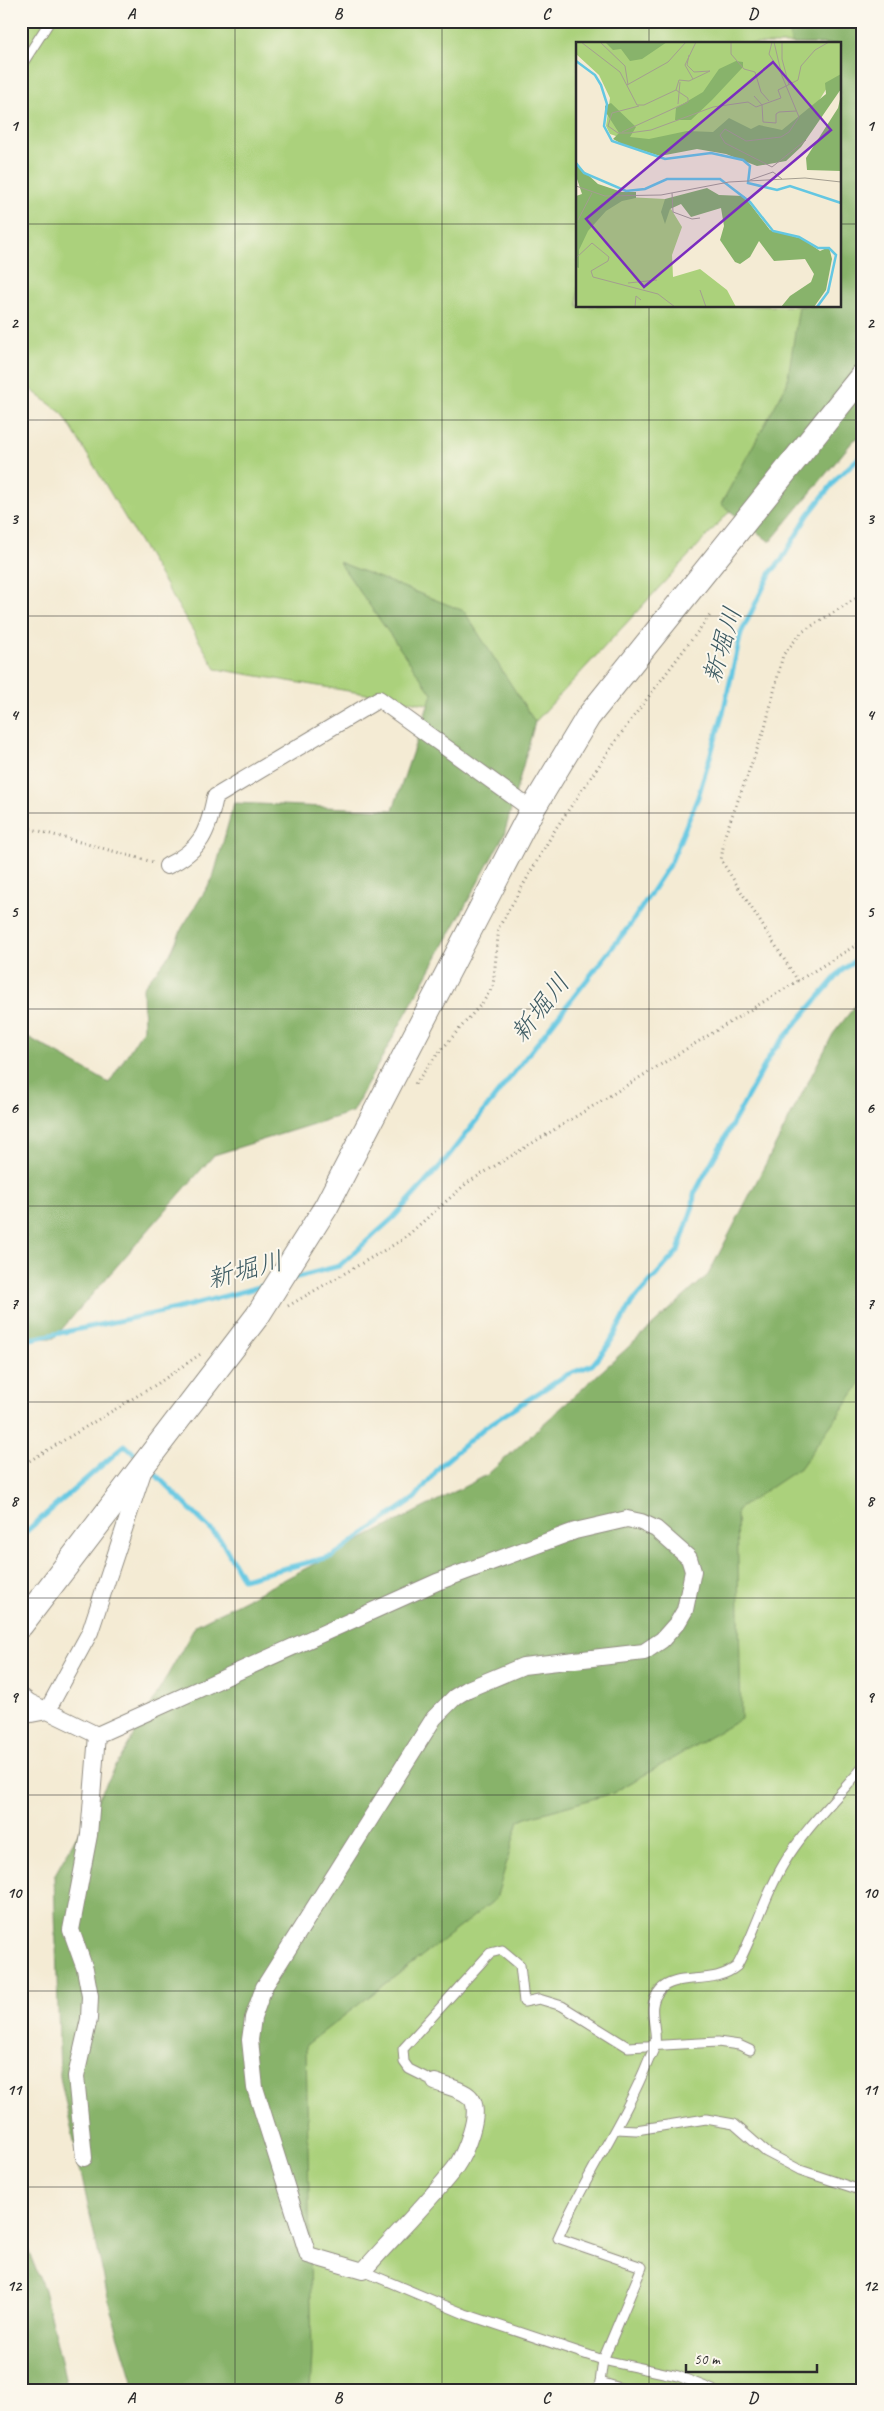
<svg xmlns="http://www.w3.org/2000/svg" width="884" height="2411" font-family="Caveat,'Klee One',sans-serif">
<style>
.green{fill:#abd17b;stroke:#6b7e53;fill-rule:evenodd}
.forest{fill:#88b36b;stroke:#5a6f4b}
.lines{fill:none;stroke-linecap:round;stroke-linejoin:round}
.stream{stroke:#64c7e2;stroke-width:5}
.lane-casing{stroke:#908b80;stroke-width:11}
.street-casing{stroke:#908b80;stroke-width:18}
.secondary-casing{stroke:#908b80;stroke-width:26}
.path{stroke:#908b80;stroke-width:3;stroke-dasharray:1 4;stroke-linecap:butt}
.lane{stroke:#fff;stroke-width:9}
.street{stroke:#fff;stroke-width:16}
.secondary{stroke:#fff;stroke-width:24}
.grid{fill:none;stroke:#2b2b2b;stroke-width:1;stroke-opacity:0.55}
.labels{text-anchor:middle;dominant-baseline:central;stroke-width:4;stroke-linejoin:round;paint-order:stroke}
.water-label{font-size:26px;font-style:italic;fill:#3c5a62;stroke:#fbf7ec}
.inset-river{fill:none;stroke:#64c7e2;stroke-width:2.5}
.inset-road{fill:none;stroke:#a49e90;stroke-width:1}
.view{fill:#7b2cbf;fill-opacity:0.15;stroke:#7b2cbf;stroke-width:2.5}
.inset-edge{fill:none;stroke:#2b2b2b;stroke-width:2.5}
.neatline{fill:none;stroke:#2b2b2b;stroke-width:2}
.grid-label{font-size:16px;text-anchor:middle;font-weight:bold;fill:#2b2b2b}
</style>
<rect width="100%" height="100%" fill="#fbf7ec"/>
<filter id="ink" filterUnits="userSpaceOnUse"><feTurbulence type="fractalNoise" baseFrequency=".02" numOctaves="2"/><feDisplacementMap in="SourceGraphic" scale="10" xChannelSelector="R" yChannelSelector="G"/><feConvolveMatrix kernelMatrix="1 2 1 2 8 2 1 2 1" color-interpolation-filters="sRGB"/></filter>
<filter id="wash" filterUnits="userSpaceOnUse"><feTurbulence type="fractalNoise" baseFrequency=".0096" numOctaves="4" result="noise"/><feDisplacementMap in="SourceGraphic" scale="20" xChannelSelector="R" yChannelSelector="G"/><feGaussianBlur stdDeviation="1.12" result="paint"/><feColorMatrix in="noise" values="0 0 0 0 0 0 0 0 0 0 0 0 0 0 0 0 0 1.4 0 .05"/><feComposite in="paint" operator="in"/></filter>
<g filter="url(#wash)">
<rect width="100%" height="100%" fill="#f4ebd4"/>
<g class="green">
<path d="M21,21H863V367L535,722L216,669L63,414L21,382ZM578,44H840V306H578Z"/>
<path d="M863,1179V2390H281L269,2065L717,1552Z"/>
</g>
<g class="forest">
<path d="M788,21H863V434L853,441L770,542L721,504L787,384L799,306H840V44H791Z"/>
<path d="M339,562L464,611L535,722L504,835L352,1112L214,1155L54,1338H21V1033L109,1083L144,1028L143,987L170,954L182,928L213,878L234,803L393,810L432,694Z"/>
<path d="M863,996V1380L801,1467L737,1510L741,1719L613,1793L519,1820L496,1899L306,2045L312,2355L310,2390H135L111,2311L60,2077L54,1876L196,1625L487,1475L708,1275L833,1034Z"/>
<path d="M21,2232L44,2290L68,2390H21Z"/>
</g>
<g class="lines">
<g class="stream">
<path d="M290,1279L339,1266L393,1218L443,1163L630,925L671,862L698,797L723,713L741,633L771,572L781,561L808,515L838,477L863,454"/>
<path d="M21,1341L176,1309L267,1285"/>
<path d="M150,1469L221,1540L243,1579L333,1556L415,1498L441,1465L484,1428L566,1375L592,1365L608,1346L632,1302L678,1251L693,1206L694,1194L772,1052L840,972L863,954"/>
<path d="M21,1536L125,1445L140,1459"/>
</g>
</g>
</g>
<g filter="url(#ink)">
<g class="lines">
<defs>
<g id="lane">
<path d="M21,66L50,21"/>
<path d="M435,2082L409,2069L404,2062L403,2049L490,1953L502,1950L520,1965L524,2002L539,1999L562,2006L628,2047L718,2042L739,2045L750,2050"/>
<path d="M617,2129L636,2130L706,2119L734,2124L766,2152L800,2170L863,2191"/>
<path d="M363,2271L465,2314L603,2360L678,2376L713,2390"/>
<path d="M600,2382L627,2390"/>
<path d="M599,2390L603,2360L642,2267L558,2238C585,2176 624,2122 649,2059C651,2055 654,2050 655,2045C658,2026 645,2007 660,1990C675,1972 714,1986 737,1966C755,1933 764,1897 783,1865C804,1829 836,1799 863,1767"/>
</g>
<g id="street">
<path d="M167,866C201,850 208,832 215,797L379,699L532,810"/>
<path d="M21,1696L29,1702L97,1735"/>
<path d="M21,1716L47,1711L90,1632L142,1475"/>
<path d="M97,1735L437,1582L575,1531L627,1519L641,1522L656,1529L689,1558L693,1571L685,1610L678,1622L662,1640L644,1652L523,1666L468,1689L455,1697L434,1718L264,1987L253,2018L250,2040L255,2088L308,2255L363,2271C393,2237 427,2204 455,2168C464,2155 484,2110 470,2097C462,2089 445,2086 435,2082"/>
<path d="M84,2158L76,2076L89,2019L90,1996L85,1969L71,1930L89,1835L97,1735"/>
</g>
<path id="secondary" d="M21,1625L258,1315L326,1207L532,810L588,717L863,375"/>
</defs>
<use href="#lane" class="lane-casing"/>
<use href="#street" class="street-casing"/>
<use href="#secondary" class="secondary-casing"/>
<g class="path">
<path d="M21,556V560"/>
<path d="M21,826L153,862"/>
<path d="M798,981L721,860L725,835L765,728L783,655L802,632L863,594"/>
<path d="M415,1084L435,1057L483,1002L493,986L499,927L556,828L625,728L711,614"/>
<path d="M288,1306L402,1240L467,1183L863,941"/>
<path d="M21,1466L157,1384L202,1353"/>
</g>
<use href="#lane" class="lane"/>
<use href="#street" class="street"/>
<use href="#secondary" class="secondary"/>
</g>
</g>
<path class="grid" d="M235,21V2390M442,21V2390M649,21V44M21,224H578M840,224H863M649,306V2390M21,420H863M21,616H863M21,813H863M21,1009H863M21,1206H863M21,1402H863M21,1598H863M21,1795H863M21,1991H863M21,2187H863"/>
<g class="labels">
<g class="water-label">
<text transform="translate(722 645) rotate(-73)">新堀川</text>
<text transform="translate(540 1008) rotate(-52)">新堀川</text>
<text transform="translate(245 1270) rotate(-15)">新堀川</text>
</g>
</g>
<g transform="translate(576 42)">
<rect width="265" height="265" fill="#f4ebd4"/>
<path d="M0,0H265V33L254,41L239,65L210,90L141,100L55,99L34,92L30,84L34,56L23,33L0,12ZM32,154L89,157L106,185L96,213L97,235L124,227L151,248L160,265H0V198Z" fill="#abd17b"/>
<path d="M29,0H91L66,17L54,19L45,7L37,8ZM160,19L167,20V25L136,58L115,78H99L100,66L127,50L143,27ZM265,32V47L225,105L210,119L181,124L150,112L121,107L84,114L46,102L37,97L43,91L29,69V64L35,61L60,85L54,95L73,97L111,89L137,90L153,76L175,87L183,83L206,88L250,52L249,41ZM265,53V129L231,128L230,116L262,66ZM0,122L22,142L46,150H60V156L46,159L30,169L12,189L3,208V226L0,225V154L6,152L0,134ZM131,146L143,153L168,154L194,188L227,197L244,209L253,205L256,217L250,248L238,265H205L214,254L235,240L238,232L229,217L198,219L183,199L174,215L164,222L159,220L144,198L148,184L145,166L115,175L105,162L94,167L89,182L85,170L89,157Z" fill="#88b36b"/>
<path class="inset-river" d="M0,19L19,33L25,43L31,62L28,84L36,99L89,117L135,111L167,118L174,124L172,141L201,148L214,144L265,161M0,121L8,131L50,149L69,147L91,137H144L174,160L197,189L223,195L242,206H253L260,213L252,250L241,265"/>
<path class="inset-road" d="M5,0L44,30L61,63H68L100,48M24,0L49,24L52,43M155,0V12L168,27L179,30L185,50L193,59M196,0L193,12L206,33M206,0V17L213,43M117,37L109,23L120,0M51,43L92,20L110,0M100,48L103,38L113,39L134,29L118,30L111,23L113,13M178,54L186,63L187,80L200,81V72L203,70L220,69M102,62L104,40M63,64L36,71L32,84L42,91H53L75,88L137,65L172,60L180,65L205,56L202,48L222,38L225,24L239,8L253,0M46,90L112,60V56L100,48M196,125L149,101L144,93L149,87L170,99L205,95L213,90L223,75L206,34L198,0M196,125L230,98M174,138L197,130L206,137M0,144L29,154L85,153L153,140L229,136L265,140M96,151L97,170L116,177L124,176M2,178L16,151M0,216L16,201L33,215L32,219L15,229L17,235L82,252L99,265M52,241L81,238M124,248L130,265M59,265L60,254L65,258"/>
<path class="view" d="M197,20L255,88L68,245L10,177Z"/>
<rect width="265" height="265" class="inset-edge"/>
</g>
<rect width="884" height="2411" fill="none" stroke="#fbf7ec" stroke-width="55"/>
<path d="M686 2364v8h131v-8" fill="none" stroke="#2b2b2b" stroke-width="2.5"/>
<text x="694" y="2364" font-size="15" fill="#2b2b2b" stroke="#fbf7ec" stroke-width="4" paint-order="stroke">50 m</text>
<rect x="28" y="28" width="828" height="2356" class="neatline"/>
<g class="grid-label">
<text x="131" y="19">A</text>
<text x="338" y="19">B</text>
<text x="546" y="19">C</text>
<text x="753" y="19">D</text>
<text x="14" y="131">1</text>
<text x="870" y="131">1</text>
<text x="14" y="328">2</text>
<text x="870" y="328">2</text>
<text x="14" y="524">3</text>
<text x="870" y="524">3</text>
<text x="14" y="720">4</text>
<text x="870" y="720">4</text>
<text x="14" y="917">5</text>
<text x="870" y="917">5</text>
<text x="14" y="1113">6</text>
<text x="870" y="1113">6</text>
<text x="14" y="1309">7</text>
<text x="870" y="1309">7</text>
<text x="14" y="1506">8</text>
<text x="870" y="1506">8</text>
<text x="14" y="1702">9</text>
<text x="870" y="1702">9</text>
<text x="14" y="1898">10</text>
<text x="870" y="1898">10</text>
<text x="14" y="2095">11</text>
<text x="870" y="2095">11</text>
<text x="14" y="2291">12</text>
<text x="870" y="2291">12</text>
<text x="131" y="2403">A</text>
<text x="338" y="2403">B</text>
<text x="546" y="2403">C</text>
<text x="753" y="2403">D</text>
</g>
</svg>
